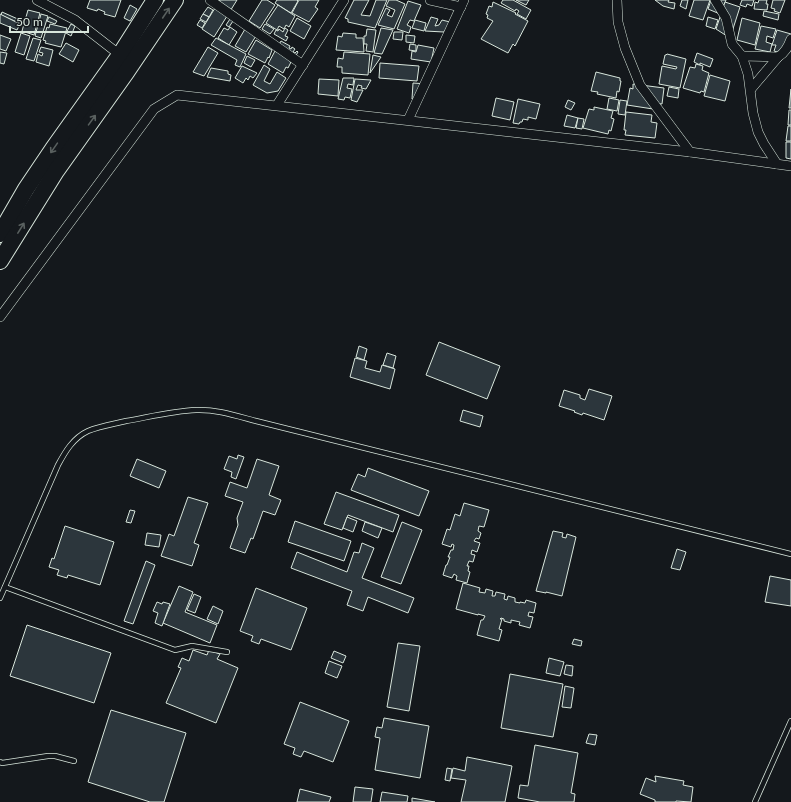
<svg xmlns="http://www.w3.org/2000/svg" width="791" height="802" font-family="Lato,sans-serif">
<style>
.building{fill:#2c363c;stroke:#d8e6dc}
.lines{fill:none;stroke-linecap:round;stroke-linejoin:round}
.service-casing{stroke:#d8e6dc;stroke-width:6}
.minor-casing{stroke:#d8e6dc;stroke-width:10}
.trunk-casing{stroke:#d8e6dc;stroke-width:18}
.service{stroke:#14181c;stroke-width:4.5}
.minor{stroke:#14181c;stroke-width:9}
.trunk{stroke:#14181c;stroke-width:16}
.oneway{stroke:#59605f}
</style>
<rect width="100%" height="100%" fill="#14181c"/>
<g class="building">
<path d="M90,0H121L115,17L104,14L105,12L98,9L97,11L87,8Z"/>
<path d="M220,0H237L214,37L202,29Z"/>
<path d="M262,0H267L275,5L260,28L249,21Z"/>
<path d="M277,0H297L298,1L291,13L275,3Z"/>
<path d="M299,0H319L315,7L318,9L309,22L292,13Z"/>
<path d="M354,0H369L361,15L370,16L376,0H387L375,28L348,22V19L345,18Z"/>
<path d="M389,0H396L405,4L394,29L378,25L386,8L390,10L387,15L392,17L395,10L386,6Z"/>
<path d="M503,0H513L531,10L526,19L517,14L519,11L516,9L515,11L501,3Z"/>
<path d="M516,0H529L526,5Z"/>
<path d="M655,0H669L668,2L675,3L674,9L663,6Z"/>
<path d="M682,0H688L686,9L680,6Z"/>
<path d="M694,0H710L703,20L689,16Z"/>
<path d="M711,0H726L720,14L708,9Z"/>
<path d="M742,0H754L752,6L747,4L746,7L740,5Z"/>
<path d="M759,0H767L766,4H768L767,10L754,9L755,2L758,3Z"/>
<path d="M773,0H785L780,13L774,11L775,9L771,8Z"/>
<path d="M408,1L421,5L414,21L410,20L407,25L411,27L409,33L397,29Z"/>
<path d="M493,2L516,13L515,14L528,21L515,46L513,44L508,53L481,39L493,21L487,18L488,15L486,14L489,6L492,7Z"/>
<path d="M725,2L740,7L730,38L716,29L720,17L727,20L720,16Z"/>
<path d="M130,5L137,9L130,21L124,18Z"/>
<path d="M278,5L295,16L289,27L286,25L284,29L279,26L277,30L266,23Z"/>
<path d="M208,7L213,10L209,17L203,14Z"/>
<path d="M28,10L40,13L34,35L22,31Z"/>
<path d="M764,11L779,14L778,20L763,16Z"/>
<path d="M2,12L20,20L19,23L1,15Z"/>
<path d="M0,14L20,24L17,30L0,23Z"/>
<path d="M41,14L48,16L41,38L35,36Z"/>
<path d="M203,14L209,17L206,22L200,19Z"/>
<path d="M49,17L57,21L55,24L47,21Z"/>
<path d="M431,17L438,19L435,26L439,25L442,20L450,22L444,32L425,31Z"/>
<path d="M708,17L718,20L715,29L706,26Z"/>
<path d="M297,18L311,26L304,39L290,31Z"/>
<path d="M742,18L760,23L755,45L737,40Z"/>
<path d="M230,19L233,21L229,27L226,25Z"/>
<path d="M200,20L205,23L202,28L197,25Z"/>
<path d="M415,20L426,23L424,31L412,28Z"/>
<path d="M50,24L67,28L61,47L45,43L46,41L43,40L47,27L49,28Z"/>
<path d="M71,24L75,26L71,36L66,33Z"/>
<path d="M248,24L259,31L246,52L235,46Z"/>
<path d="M265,24L274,29L270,34L262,29Z"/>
<path d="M761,26L776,29L773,38L767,36L766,42L772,44L770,52L755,49Z"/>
<path d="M230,27L237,32L229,45L218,38L224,28L228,30Z"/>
<path d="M285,28L288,30L285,36L288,37L286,41L274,34L276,30L278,31L279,29L283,32Z"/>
<path d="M381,28L393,30L382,54L374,53Z"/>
<path d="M367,29L376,30L373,52L366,51L367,44H364V36H366Z"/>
<path d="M777,30L791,34V42L787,55L774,51L776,45H772Z"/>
<path d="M394,32H403L402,40L393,39Z"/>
<path d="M21,33L30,36L24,55L15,52Z"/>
<path d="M343,33L356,34V38H363L364,52L336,50L338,36L342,37Z"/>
<path d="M0,35L11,39L6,51L0,49Z"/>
<path d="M406,35L415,36L414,43L406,42Z"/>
<path d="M33,38L41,40L34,61L26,59Z"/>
<path d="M216,38L246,54L240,67L235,65L237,60L211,45Z"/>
<path d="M256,40L272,50L269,58L268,57L265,63L248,54Z"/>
<path d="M281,41L290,46L289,48L291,49L292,47L295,49L293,52L295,53L297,51L298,52L294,59L277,48Z"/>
<path d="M66,43L79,50L73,62L59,54Z"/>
<path d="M410,44L416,45V51L409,50Z"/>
<path d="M418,45L434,48L431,62L411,59L412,51L416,52Z"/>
<path d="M41,47L53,50L49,66L36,62L38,54L42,56L43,53L39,52Z"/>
<path d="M208,47L218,53L204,76L193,72Z"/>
<path d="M275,51L291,60L290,62H291L288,68L286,67L283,73L268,64Z"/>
<path d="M0,52L7,53L4,64L0,63Z"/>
<path d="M344,52L370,54L368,75L342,73V67H337L338,58L343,59Z"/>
<path d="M697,53L713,59L710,67L700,63V65L694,62Z"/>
<path d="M667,54L686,59L680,88L659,84L662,66L676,69L677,67L663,64L665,55H666Z"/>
<path d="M373,55L381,57L370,73Z"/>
<path d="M247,56L255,60L251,67L244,63Z"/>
<path d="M380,63L419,66L417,81L379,78Z"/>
<path d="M696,64L703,66L702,70L709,73L704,92L701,91L700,93L683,88L690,67L695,68Z"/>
<path d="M264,65L270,69L264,81L270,84L277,72L286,78L278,91L267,93L253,85Z"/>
<path d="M242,66L257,73L253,78L250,76L248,80L246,78L243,83L235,78Z"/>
<path d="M211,68L228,71V74L231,75L230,81L207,77Z"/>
<path d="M596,72L620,78V81H621L619,92L617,91L616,98L597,94L598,92L591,91Z"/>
<path d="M710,75L730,81L725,101L704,96Z"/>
<path d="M343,78H354L353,85L348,84L347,88L352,89L350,98L345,97L344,100L338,99Z"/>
<path d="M319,79L339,80L338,96L318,94Z"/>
<path d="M355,79L371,80L366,89L361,88L362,86L358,85L356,90H363L357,102L351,100Z"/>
<path d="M413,83L428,84L421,99H412Z"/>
<path d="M633,84L664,88L662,104L654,103L653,109L627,105L630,88L633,89Z"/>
<path d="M669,87L679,89L678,98L667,96Z"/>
<path d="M791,89V108H789Z"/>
<path d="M496,98L514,102L510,120L492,116Z"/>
<path d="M609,98L619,100L617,111L607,109Z"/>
<path d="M518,99L540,104L536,119L528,117V120L523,119L522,122H520L519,124L513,123Z"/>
<path d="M568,100L575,103L571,110L565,107Z"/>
<path d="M620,100L627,101L625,115L618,114Z"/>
<path d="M594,107L613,111L611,118L614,119L611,131L609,130L608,134L583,128L589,109L594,110Z"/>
<path d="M789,110H791V125H788Z"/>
<path d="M626,112L652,115L651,122L657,123L655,138L625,135L626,130H624Z"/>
<path d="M567,115L578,118L575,128L564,126Z"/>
<path d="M578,118L584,119L582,129L576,128Z"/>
<path d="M788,126H791V141H786Z"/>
<path d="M786,142H791V159L786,158Z"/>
<path d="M439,342L500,366L487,399L426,375Z"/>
<path d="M359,346L367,349L364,360L356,357Z"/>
<path d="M387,353L396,356L393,368L383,365Z"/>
<path d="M355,358L367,361L365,368L380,372L382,365L395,369L390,389L350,377Z"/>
<path d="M589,389L612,396L604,420L583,413L582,415L574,412L575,411L559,406L564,390L580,395V398L585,400Z"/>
<path d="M463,410L483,416L480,427L460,421Z"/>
<path d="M238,455L244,457L236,479L231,477L232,472L224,469L229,456L237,459Z"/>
<path d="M137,459L166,471L159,488L130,476Z"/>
<path d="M257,459L279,466L269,495L281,500L275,515L263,511L253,539L251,538L245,553L230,548L238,525L237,518L243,502L225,496L230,482L247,488Z"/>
<path d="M368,468L429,491L419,516L351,490L358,474L365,477Z"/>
<path d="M336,492L399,515L393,532L348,515L342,530L324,524Z"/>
<path d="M188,497L208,503L194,543L199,545L192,566L161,556L169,534L174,536Z"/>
<path d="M464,503L489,510L484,527L479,526L478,531L481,533L479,539L476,538L474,541L480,543L477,552L472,550L471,554L475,555L473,562L469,561L467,566H469L468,571L470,572L467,583L456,580L457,576L454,574L452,578L443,575L446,565H447L450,557H448L451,550H453L454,545L452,544L451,547L442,544L447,529L450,530L455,514L460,516Z"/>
<path d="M130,510L135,511L131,523L126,522Z"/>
<path d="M347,517L357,521L353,532L343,528Z"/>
<path d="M295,521L351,541L344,561L288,542Z"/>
<path d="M365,522L382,528L378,538L362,531Z"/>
<path d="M402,522L422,530L401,584L381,577Z"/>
<path d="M65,526L114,542L100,585L68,575L67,578L57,575L59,570L49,567L52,558L54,559Z"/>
<path d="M553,531L563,533L562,537L566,538L567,534L576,537L562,596L546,592V593L536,591Z"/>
<path d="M147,533L161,535L159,547L145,545Z"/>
<path d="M362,543L374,548L362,578L414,598L408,613L368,597L363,611L347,605L352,591L291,568L297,552L347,572L354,552L359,553Z"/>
<path d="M677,549L686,552L680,570L671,568Z"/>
<path d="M146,561L155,565L133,624L124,621Z"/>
<path d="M770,576L791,580V606L765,602Z"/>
<path d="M463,583L480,588L479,592L485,593L486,589L493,591L492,596H495L496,592L505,594L504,599L507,600L508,596L515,598V602L520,603V602L525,603L526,600L536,603L534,613L529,612L528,616L533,617L530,628L519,625L520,622L511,620V623L504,621V619L501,618L500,619H502L499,629L502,630L499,641L477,635L481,620H483L485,616L478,614V615L456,609Z"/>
<path d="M179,586L193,592L185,612L217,625L210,643L163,623Z"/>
<path d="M256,588L307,608L291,650L261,639L259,644L251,641L253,636L240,631Z"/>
<path d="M194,594L201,597L195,613L187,610Z"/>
<path d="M157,602L162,604L163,602L170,604L162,626L155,623L158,613L153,611Z"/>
<path d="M213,606L223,611L218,624L207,619Z"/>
<path d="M27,625L111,653L94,703L10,676Z"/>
<path d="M574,639L582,641L581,646L572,644Z"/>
<path d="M398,643L420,646L409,711L387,707Z"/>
<path d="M193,650L207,655L209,650L220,654L217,659L238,668L216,723L166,703L181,668L178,667L182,658L189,661Z"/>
<path d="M334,651L346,656L343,663L331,658Z"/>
<path d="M549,658L564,662L560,676L546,673Z"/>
<path d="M329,661L342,666L337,678L325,673Z"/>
<path d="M566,665L573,666L572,676L564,674Z"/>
<path d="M510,674L563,684L553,737L501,728Z"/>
<path d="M565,686L574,688L571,708L562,707Z"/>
<path d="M300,702L349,721L333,762L304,751L301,757L293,754L295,748L284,744Z"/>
<path d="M111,710L186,733L164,802H150L88,782Z"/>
<path d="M384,718L429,726L420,778L375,770L380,738L375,737L377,727L382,728Z"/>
<path d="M589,734L597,735L595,745L586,743Z"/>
<path d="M535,745L578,753L571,793L575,794L574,802H540L518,798L520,785L528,786Z"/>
<path d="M467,757L512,766L505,802H461L466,780L451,778L453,768L465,771Z"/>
<path d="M447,768L452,769L450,781L445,780Z"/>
<path d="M655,776L684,781L683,785L693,787L691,802L676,801V802H655V800L640,794L646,778L656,782Z"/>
<path d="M355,787L373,789L371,802H353Z"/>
<path d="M300,789L331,797L329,802H297Z"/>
<path d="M382,792L408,796L407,802H380Z"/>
<path d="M412,798L435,802H412Z"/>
</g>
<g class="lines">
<defs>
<g id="service">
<path d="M5,587L175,650L192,646L227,652"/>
<path d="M0,598L58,465C65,452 73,438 88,431C100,426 114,424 126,421C149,417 173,411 196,410C216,409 237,416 256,421L791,554"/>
<path d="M0,762L2,763L48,756H55L74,761"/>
<path d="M755,802L791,721"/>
</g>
<g id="minor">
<path d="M37,0L75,20L120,55"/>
<path d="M210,0L303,65"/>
<path d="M430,0L461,7"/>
<path d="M617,0L618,22L625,48L640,85L690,152"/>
<path d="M715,0L726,18L732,44L742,56L748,74L753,113L758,132L764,144L777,164"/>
<path d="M742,56L778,57"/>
<path d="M751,89L778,57C785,53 788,47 791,39"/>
<path d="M277,105L344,0"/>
<path d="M408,120L464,0"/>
<path d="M0,317L154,109L177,95L690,152L791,166"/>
</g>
<g id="trunk">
<path d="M0,234L26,189L53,149L120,55L155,0"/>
<path d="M0,261L56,171L127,71L175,0"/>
</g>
</defs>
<use href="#service" class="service-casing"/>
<use href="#minor" class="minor-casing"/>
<use href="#trunk" class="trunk-casing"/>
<use href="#service" class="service"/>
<use href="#minor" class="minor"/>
<use href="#trunk" class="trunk"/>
</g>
<defs><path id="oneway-shaft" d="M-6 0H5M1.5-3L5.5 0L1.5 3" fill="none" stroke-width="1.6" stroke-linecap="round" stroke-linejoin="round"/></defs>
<g class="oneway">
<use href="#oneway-shaft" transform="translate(166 13) rotate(-56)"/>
<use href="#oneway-shaft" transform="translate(92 120) rotate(-54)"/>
<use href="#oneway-shaft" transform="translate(54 148) rotate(125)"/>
<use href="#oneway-shaft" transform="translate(21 228) rotate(-58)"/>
</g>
<path d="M10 26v6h78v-6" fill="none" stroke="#d8e6dc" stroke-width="2"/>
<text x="16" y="26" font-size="12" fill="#d8e6dc" stroke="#14181c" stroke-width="3" paint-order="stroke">50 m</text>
</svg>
